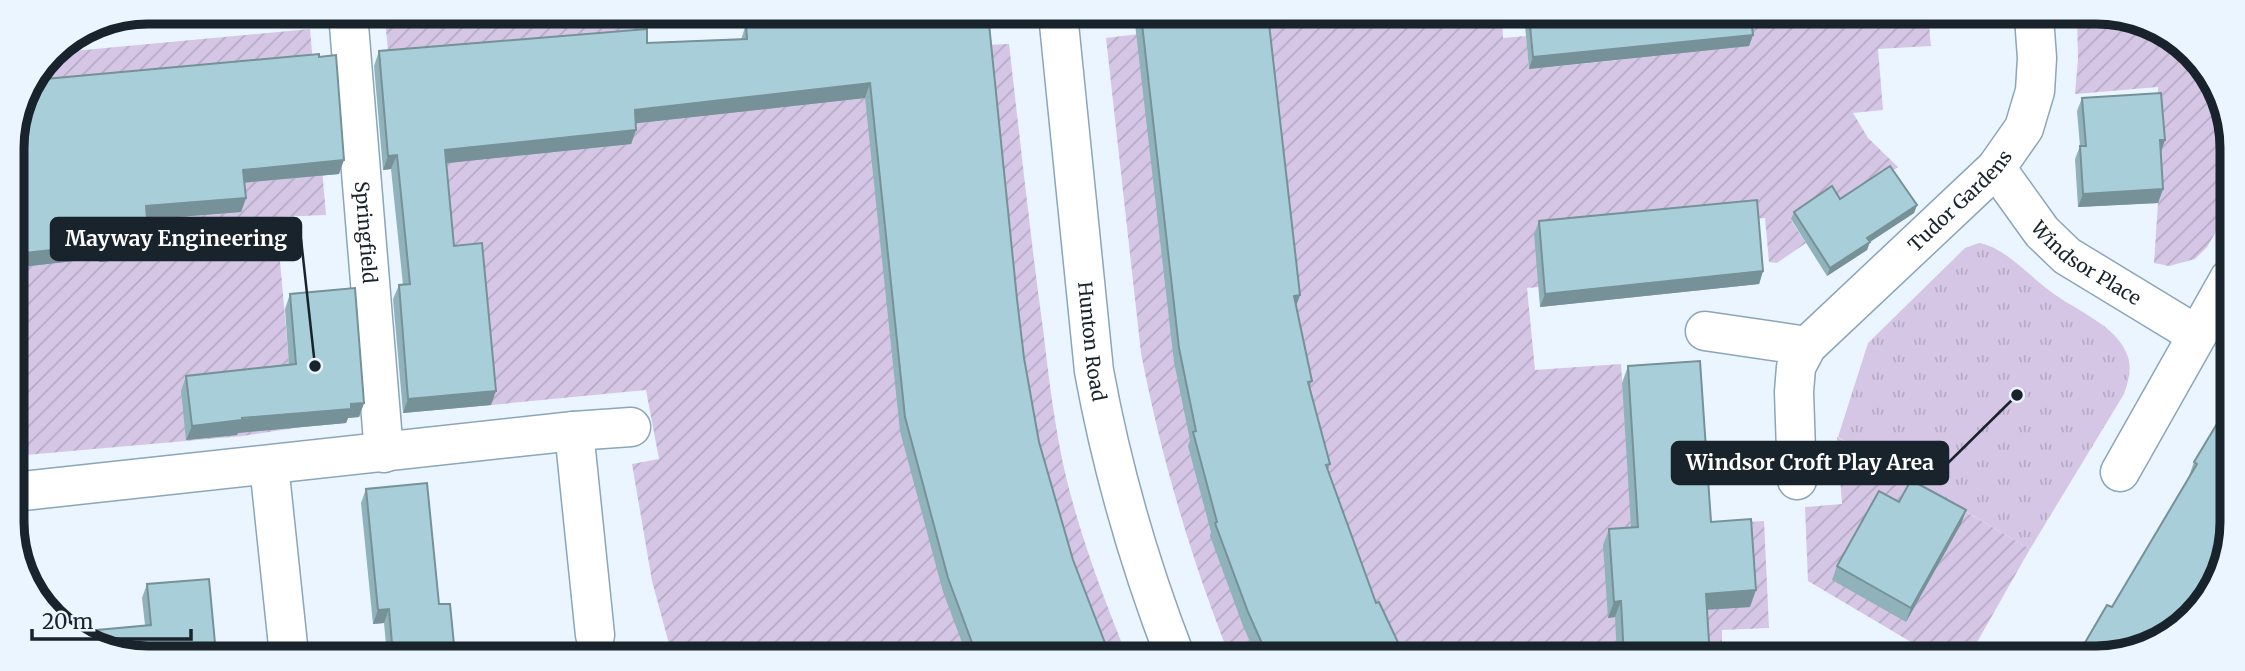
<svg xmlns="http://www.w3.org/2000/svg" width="2245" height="671" font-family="Merriweather,serif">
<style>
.grass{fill:url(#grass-tufts)}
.garden{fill:url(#garden-furrows)}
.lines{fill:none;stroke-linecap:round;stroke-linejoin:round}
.street-casing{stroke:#8ba5bb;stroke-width:41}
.street{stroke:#fff;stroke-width:38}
.wall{fill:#90b2bb}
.shaded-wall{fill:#769198}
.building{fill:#a8cfd9;stroke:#769198;stroke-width:2}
.labels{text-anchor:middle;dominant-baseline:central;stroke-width:7;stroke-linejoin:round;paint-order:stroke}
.street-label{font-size:19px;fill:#19232c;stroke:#eaf5ff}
.rim{fill:none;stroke:#19232c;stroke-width:9}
.leader{fill:none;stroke:#19232c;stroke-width:2.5}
.callout-dot{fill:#19232c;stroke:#eaf5ff;stroke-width:2.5}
.callout{fill:#19232c;stroke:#19232c;stroke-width:2.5}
.callout-label{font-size:21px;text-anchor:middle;font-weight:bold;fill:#fff}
</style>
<defs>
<pattern id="grass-tufts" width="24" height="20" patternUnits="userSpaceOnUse" patternTransform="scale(1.75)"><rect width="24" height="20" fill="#d5c6e6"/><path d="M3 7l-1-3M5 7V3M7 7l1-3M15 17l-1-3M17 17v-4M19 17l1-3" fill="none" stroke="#b6aac5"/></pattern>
<pattern id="garden-furrows" width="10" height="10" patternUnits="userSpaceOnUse" patternTransform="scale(1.75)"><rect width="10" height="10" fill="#d5c6e6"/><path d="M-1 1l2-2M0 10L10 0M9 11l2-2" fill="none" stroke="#b6aac5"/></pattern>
</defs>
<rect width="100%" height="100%" fill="#eaf5ff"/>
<path class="grass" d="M1979,243C2006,248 2028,275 2050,291C2074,310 2118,325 2128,357C2132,370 2128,382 2124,394L2030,549L1838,437L1868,343L1965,248Z"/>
<g class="garden">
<path d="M441,13H640L642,43L639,110L985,45L1009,44C1020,139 1030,234 1043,329C1049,379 1055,431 1067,481C1082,541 1104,599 1127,656L672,655L652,581L632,464L659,459L646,390L491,405L477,258L449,260L395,127L385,18Z"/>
<path d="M1311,15H1502L1503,38L1526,36L1529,69L1619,60L1746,18L1783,16L1784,19L1821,16H1928L1931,46L1878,49L1883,110L1853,113L1868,138L1898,167L1837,207L1829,194L1791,220L1806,243L1777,263L1769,262L1765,218L1753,219L1539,287L1527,288L1535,370L1621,364L1628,472L1702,525L1764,521L1769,628L1722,630V658L1230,657C1191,559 1161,457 1141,353L1106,38L1261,19Z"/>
<path d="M2077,17H2131L2133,35L2158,33L2193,53L2230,123V208L2207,247L2195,259L2169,266L2154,263L2158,203L2155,154L2158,87L2075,94L2078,59Z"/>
<path d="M310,29L326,215L276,217L295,428L243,436L14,456L13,140L23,96L52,53Z"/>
<path d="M1837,437L2030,549L1968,658H1938L1808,581L1805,507L1842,504Z"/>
</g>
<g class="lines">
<defs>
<g id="street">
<path id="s1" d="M348,13L384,453"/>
<path id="s2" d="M1058,14L1094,371C1112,469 1139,563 1175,656"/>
<path id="s3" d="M1996,168L2042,232L2067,256L2197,335"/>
<path d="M1705,331L1807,346"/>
<path d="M574,431L595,635"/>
<path d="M269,465L289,655"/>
<path d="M2120,472L2229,279"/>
<path id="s4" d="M1797,480L1794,392L1796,367L1807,346L1996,168L2024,128L2035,91L2037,58L2034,17"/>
<path d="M14,492L574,431L631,427"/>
</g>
</defs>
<use href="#street" class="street-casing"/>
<use href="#street" class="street"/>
</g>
<g class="wall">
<path d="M778,14H988L1017,299L1024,358L1039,442L1073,560L1110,656H967L943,592L900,431L865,98L636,123V130L631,144L446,163L454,246L491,405L403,413L393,299L399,285H403L391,169L383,170L374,66L379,51L741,40L746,24L775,22Z"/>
<path d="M1134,15H1272L1271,19H1268L1300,295L1296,305L1312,381L1309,389L1330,464L1328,471L1376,603L1402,651L1408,657H1257L1243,626L1210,536L1211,532L1188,446L1190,440L1174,362Z"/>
<path d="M1524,15L1821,16L1752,21L1753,35L1749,46L1529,69Z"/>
<path d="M2082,98L2165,140L2161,152L2163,189L2158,203L2078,207L2075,159L2080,146L2077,111Z"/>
<path d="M13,140L339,174L244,183L246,198L241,212L147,219L144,258L99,262V258L13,268Z"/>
<path d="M1840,199L1917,205L1914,213L1869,242L1867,250L1827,276L1791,219L1794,212Z"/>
<path d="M1539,221L1763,271L1759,284L1540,307L1534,234Z"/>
<path d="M290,294L364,403L359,417L348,418L346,423L238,433L237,435L186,440L181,391L186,376L289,365L285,309Z"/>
<path d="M1628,366L1711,522L1750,607L1707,610L1710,658L1617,657L1615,617L1608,618L1603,545L1609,529L1631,527L1622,383Z"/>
<path d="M2229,404L2228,557L2112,607L2190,476H2189L2194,462Z"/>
<path d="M366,489L439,604L455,655H387L384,623L373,624L361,503Z"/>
<path d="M1899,502L1966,510L1961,524L1906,622L1832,580L1837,566Z"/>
<path d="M147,584L216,654L145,625L142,598Z"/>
</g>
<g class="shaded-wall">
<path d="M1748,16H1821L1746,22Z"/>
<path d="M1753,35L1749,46L1529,69L1533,57Z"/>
<path d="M870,83L865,98L630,124L635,110Z"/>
<path d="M636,130L631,144L439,164L445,150Z"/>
<path d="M2160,140H2165L2160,154Z"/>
<path d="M397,155L391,169L383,170L388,156Z"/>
<path d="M344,160L339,174L238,183L243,170Z"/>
<path d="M2163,189L2158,203L2078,207L2083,194Z"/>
<path d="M246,198L241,212L141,220L146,206Z"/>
<path d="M1917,205L1914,213L1864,246L1867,238Z"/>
<path d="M1870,242L1867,250L1827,276L1830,268Z"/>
<path d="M104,244L99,258L13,268V261L16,254Z"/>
<path d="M149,244L144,258L99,262L104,248Z"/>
<path d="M1763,271L1759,284L1540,307L1545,294Z"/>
<path d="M1300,295L1295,309L1294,296Z"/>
<path d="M496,391L491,405L403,413L408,399Z"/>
<path d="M364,403L359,417L348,418L346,423L238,433L237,435L186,440L192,426Z"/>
<path d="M1966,510L1961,524L1906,622L1911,608Z"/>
<path d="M1756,590L1750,607L1700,610L1706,594Z"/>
<path d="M1621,601L1615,617L1608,618L1614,602Z"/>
<path d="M389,609L384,623L373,624L378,610Z"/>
</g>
<g class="building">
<path d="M778,14H988L1017,299L1024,358L1039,442L1073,560L1110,656H977L948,578L905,417L870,83L635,110L636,130L445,150L454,246L482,243L496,391L408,399L399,285L410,284L397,155L388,156L379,51L647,29V43L747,39L746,24L778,22Z"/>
<path d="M1141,15H1268L1300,295L1294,296L1312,381L1308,382L1330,464L1326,465L1376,603L1379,602L1402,651L1404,650L1408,657H1268L1248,612L1215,523L1217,522L1193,432L1196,431L1179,348Z"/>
<path d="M1529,15L1751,16L1753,35L1533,57Z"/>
<path d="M319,54V57L336,55L344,160L243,170L246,198L146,206L149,244L104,248V244L16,254L13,223V140L23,96L34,80Z"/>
<path d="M2161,93L2165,140H2160L2163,189L2083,194L2080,146H2086L2082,98Z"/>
<path d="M1890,166L1917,205L1867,238L1870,242L1830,268L1794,212L1832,186L1840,199Z"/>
<path d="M1757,200L1763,271L1545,294L1539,221Z"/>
<path d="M355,288L364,403L351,404V409L242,418V420L192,426L186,376L296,364L290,294Z"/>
<path d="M1700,361L1711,522L1751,519L1756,590L1706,594L1710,658L1624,657L1621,601L1614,602L1609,529L1638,527L1628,366Z"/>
<path d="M2229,404L2228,557L2180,630L2105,658H2076L2107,605L2112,607L2197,464L2194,462Z"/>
<path d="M1911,480L1966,510L1911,608L1837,566L1879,491L1899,502Z"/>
<path d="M427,483L439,604H450L455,655H393L389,609L378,610L366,489Z"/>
<path d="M209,579L216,654H114L75,632L151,625L147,584Z"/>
</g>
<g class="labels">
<g class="street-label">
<text stroke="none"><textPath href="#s4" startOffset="348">Tudor Gardens</textPath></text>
<text stroke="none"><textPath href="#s1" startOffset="220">Springfield</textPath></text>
<text stroke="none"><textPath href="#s3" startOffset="133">Windsor Place</textPath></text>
<text stroke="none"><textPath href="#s2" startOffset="329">Hunton Road</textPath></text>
</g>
</g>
<path d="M0 0H2245V671H0ZM148 24H2096A124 124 0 0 1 2220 148V522A124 124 0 0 1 2096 646H148A124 124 0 0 1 24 522V148A124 124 0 0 1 148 24Z" fill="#eaf5ff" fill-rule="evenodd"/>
<path class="rim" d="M148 24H2096A124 124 0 0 1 2220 148V522A124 124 0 0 1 2096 646H148A124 124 0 0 1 24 522V148A124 124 0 0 1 148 24Z"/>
<path class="leader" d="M315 366L301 239M2017 395L1948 463"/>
<g class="callout-dot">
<circle cx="315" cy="366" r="7"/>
<circle cx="2017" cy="395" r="7"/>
</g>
<g class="callout">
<rect x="51" y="218" width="250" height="42" rx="7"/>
<rect x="1672" y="442" width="276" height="42" rx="7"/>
</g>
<g class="callout-label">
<text x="176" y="246">Mayway Engineering</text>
<text x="1810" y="470">Windsor Croft Play Area</text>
</g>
<path d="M32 629v10h159v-10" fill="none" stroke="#19232c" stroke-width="3.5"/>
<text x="42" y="629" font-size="21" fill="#19232c" stroke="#eaf5ff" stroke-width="5" paint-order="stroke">20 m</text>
</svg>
